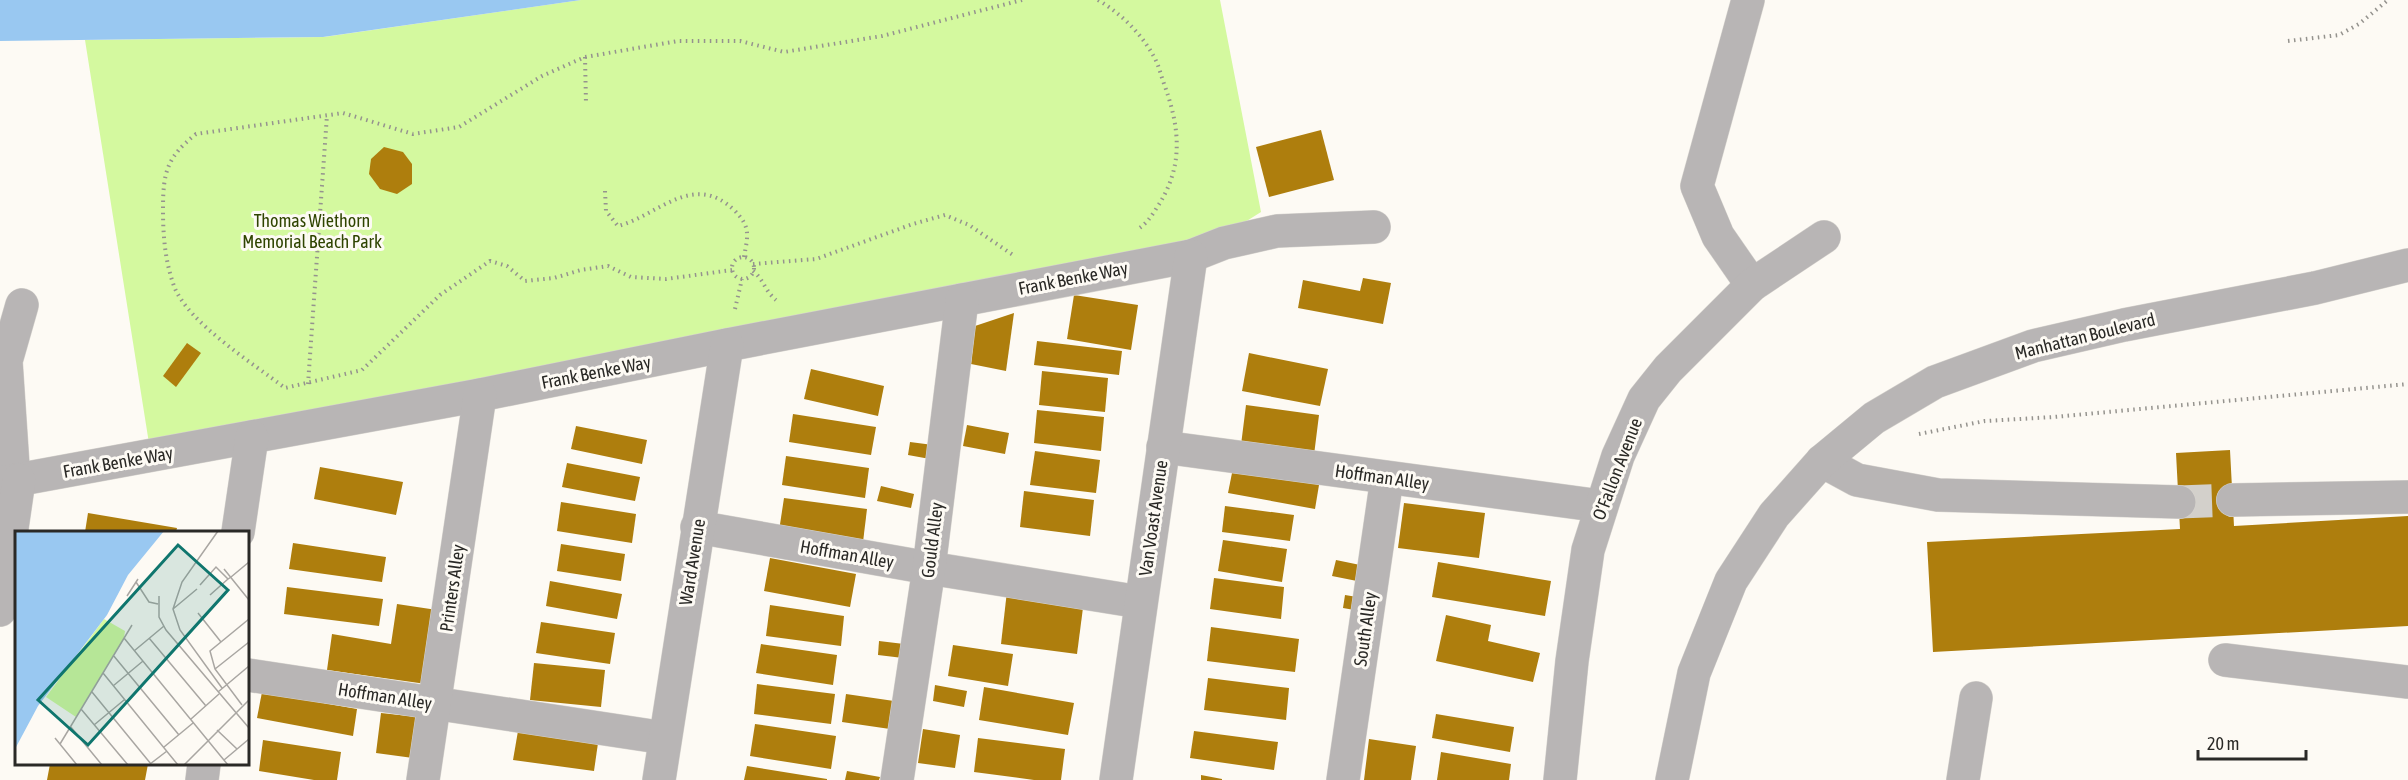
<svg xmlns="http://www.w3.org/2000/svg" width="2408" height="780" font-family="'Asap Condensed',sans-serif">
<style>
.green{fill:#d4f99f}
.water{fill:#99c8f1}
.building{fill:#ae7e0d}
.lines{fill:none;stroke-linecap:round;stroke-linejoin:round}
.minor-tunnel{stroke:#d3d0cb;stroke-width:33;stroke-dasharray:33 16;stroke-linecap:butt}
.minor-casing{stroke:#d7d4cf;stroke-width:34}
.path{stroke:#95938e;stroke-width:4;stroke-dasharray:1.5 4.5;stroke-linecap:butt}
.minor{stroke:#b8b5b5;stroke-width:33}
.labels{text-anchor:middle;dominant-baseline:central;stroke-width:6;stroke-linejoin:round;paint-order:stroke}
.park-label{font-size:18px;fill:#2f4400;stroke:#fdfaf4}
.street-label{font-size:18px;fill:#2a2926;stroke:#fdfaf4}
.inset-road{fill:none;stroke:#a9a6a2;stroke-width:1.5}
.view{fill:#0f766e;fill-opacity:0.15;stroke:#0f766e;stroke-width:3}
.inset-edge{fill:none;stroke:#2a2926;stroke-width:3}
</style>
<rect width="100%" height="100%" fill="#fdfaf4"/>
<path class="green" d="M581,0H1220L1261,212L1191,256L151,456L85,40L324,37Z"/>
<path class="water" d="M0,0H581L323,37L0,41Z"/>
<g class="building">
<path d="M1321,130L1334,180L1269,197L1256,147Z"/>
<path d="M384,147L403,152L412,164V184L397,194L380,189L369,174L371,159Z"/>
<path d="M1363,278L1391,283L1383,324L1298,308L1303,280L1360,291Z"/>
<path d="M1074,295L1138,305L1131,350L1067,339Z"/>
<path d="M1014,313L1006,371L971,364L975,326Z"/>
<path d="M1037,341L1122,351L1119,375L1034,365Z"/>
<path d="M187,343L201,353L176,387L163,376Z"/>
<path d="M1249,353L1328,369L1320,406L1242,391Z"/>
<path d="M811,369L884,386L878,416L804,399Z"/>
<path d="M1042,371L1108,378L1105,412L1039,405Z"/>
<path d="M1246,405L1319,415L1314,455L1241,445Z"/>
<path d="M1037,410L1104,417L1101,451L1034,443Z"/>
<path d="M793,414L876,427L871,455L789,442Z"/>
<path d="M967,425L1009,433L1005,454L963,446Z"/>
<path d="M576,426L647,440L642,464L571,449Z"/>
<path d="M910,442L933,445L930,459L908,455Z"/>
<path d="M2230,450L2234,526L2408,516V626L1933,652L1927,542L2180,529L2176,453Z"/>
<path d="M1035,451L1100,460L1096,493L1030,485Z"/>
<path d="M786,456L869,468L865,498L782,485Z"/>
<path d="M567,463L640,477L635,501L562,487Z"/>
<path d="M1234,463L1320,479L1315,509L1228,493Z"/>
<path d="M320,467L403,482L396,515L314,499Z"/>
<path d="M881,486L914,494L911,508L877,501Z"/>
<path d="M1024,491L1094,500L1090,536L1020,527Z"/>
<path d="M784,498L867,509L863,542L779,531Z"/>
<path d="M561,502L636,514L632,543L557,531Z"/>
<path d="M1404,503L1485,513L1479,558L1398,548Z"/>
<path d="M1225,506L1294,515L1290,541L1222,532Z"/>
<path d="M88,513L177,528L176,532H85Z"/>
<path d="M1223,540L1287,549L1282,582L1218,571Z"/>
<path d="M293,543L386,557L382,582L289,569Z"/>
<path d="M561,544L625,554L621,581L557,571Z"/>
<path d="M770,558L856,574L850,607L764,591Z"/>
<path d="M1336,560L1365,566L1362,582L1332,576Z"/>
<path d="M1438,562L1551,581L1545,616L1432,597Z"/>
<path d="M1214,578L1284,587L1281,619L1210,609Z"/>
<path d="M550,581L622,594L617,619L546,606Z"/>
<path d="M287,587L383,599L379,626L284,614Z"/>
<path d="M1007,591L1084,600L1077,654L1001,644Z"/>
<path d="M1345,595L1363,598L1360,611L1343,608Z"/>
<path d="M397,604L437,610L426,684L327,670L332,634L391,644Z"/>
<path d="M770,605L844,616L841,646L766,636Z"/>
<path d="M1446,615L1491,625L1488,641L1540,653L1533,682L1436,661Z"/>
<path d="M541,622L615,633L610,664L536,653Z"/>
<path d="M1211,627L1299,639L1295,672L1207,661Z"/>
<path d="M879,641L904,644L903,658L878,655Z"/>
<path d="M761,644L837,655L833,685L756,673Z"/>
<path d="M953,645L1013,654L1008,686L948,676Z"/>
<path d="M534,663L605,670L601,707L530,700Z"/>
<path d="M1208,678L1289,688L1286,720L1204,710Z"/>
<path d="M757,684L835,694L831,724L754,714Z"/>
<path d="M935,685L967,691L964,707L933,701Z"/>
<path d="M984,687L1074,703L1068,735L979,720Z"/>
<path d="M262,692L357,709L353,736L257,718Z"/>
<path d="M846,694L894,701L890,729L842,722Z"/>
<path d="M381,713L418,717L413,758L376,753Z"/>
<path d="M1436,714L1514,727L1510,752L1432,738Z"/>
<path d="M755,724L836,736L831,769L750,756Z"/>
<path d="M923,729L960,735L955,768L918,763Z"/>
<path d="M518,731L598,743L594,771L513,760Z"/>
<path d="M1194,731L1278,742L1274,770L1190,758Z"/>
<path d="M978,738L1065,749L1061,780H1034L974,772Z"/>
<path d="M1369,739L1416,746L1411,780H1364Z"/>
<path d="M263,740L341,752L337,780H314L259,771Z"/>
<path d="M1441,752L1511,764L1509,780H1437Z"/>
<path d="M50,764H148L145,780H47Z"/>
<path d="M747,766L827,779V780H744Z"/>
<path d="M847,771L880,777L879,780H845Z"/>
<path d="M1201,775L1222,779V780H1201Z"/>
</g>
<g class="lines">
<path class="minor-tunnel" d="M2179,502L2233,500"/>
<defs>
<g id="minor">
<path d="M1748,0L1697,186L1718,236L1752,285"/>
<path d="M1163,447L1601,506"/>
<path d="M1822,461L1857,480L1938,495L2179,502"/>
<path d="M14,481L6,361L22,305"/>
<path d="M0,483L480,395L727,345L1191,256L1224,243L1277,231L1374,227"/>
<path d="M2233,500L2408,497"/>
<path d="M697,527L929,568L1140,602"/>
<path d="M238,532L252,437"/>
<path d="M0,610L19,480"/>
<path d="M2225,660L2408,682"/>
<path d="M248,675L665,738"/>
<path d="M202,780L204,764"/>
<path d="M423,780L480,395"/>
<path d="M659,780L727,345"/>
<path d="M897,780L929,568L962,300"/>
<path d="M1116,780L1191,256"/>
<path d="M1343,780L1387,478"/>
<path d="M1560,780L1572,661L1588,550L1618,456L1644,399L1668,369L1752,285L1824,237"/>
<path d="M1672,780L1694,673L1731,581L1774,515L1822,461L1874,418L1935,382L2033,346L2124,325L2315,288L2408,265"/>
<path d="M1963,780L1976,698"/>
</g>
</defs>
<use href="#minor" class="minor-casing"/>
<g class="path">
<path d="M1098,0C1120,13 1140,32 1153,55C1158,63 1160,72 1163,81C1180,127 1185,166 1156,209C1151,217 1146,224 1138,229"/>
<path d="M2288,41L2339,35L2359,24L2388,0"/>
<path d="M585,57L586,104"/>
<path d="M605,191L606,211L618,226C659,215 693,171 734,210C751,227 748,235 744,257"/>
<circle cx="743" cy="268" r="11"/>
<path d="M753,264L816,259L913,224L945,215L969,225L1013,255"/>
<path d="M732,270L666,279L631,277L608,266L581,270L554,278L525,281L507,266L490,261L440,295L362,370L285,388C254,364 187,322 174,286C165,261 163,236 163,209C163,172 167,157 196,134L343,113L413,134L459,127L542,76L585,57L678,41H740L784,52L882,36L1022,0"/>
<path d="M753,271C764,280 765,291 776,300"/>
<path d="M735,309L742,279"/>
<path d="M308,384L327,115"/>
<path d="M1919,434L1985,421L2054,417L2408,384"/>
</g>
<use href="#minor" class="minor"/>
</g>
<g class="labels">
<g class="park-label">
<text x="312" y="220">Thomas Wiethorn<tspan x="312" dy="21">Memorial Beach Park</tspan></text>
</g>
<g class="street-label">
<text transform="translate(1073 278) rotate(-11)">Frank Benke Way</text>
<text transform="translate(2085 336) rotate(-14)">Manhattan Boulevard</text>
<text transform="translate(596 372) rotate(-11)">Frank Benke Way</text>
<text transform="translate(118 462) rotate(-10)">Frank Benke Way</text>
<text transform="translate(1617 469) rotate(-69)">O’Fallon Avenue</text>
<text transform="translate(1382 477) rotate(8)">Hoffman Alley</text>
<text transform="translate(1153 518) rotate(-82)">Van Voast Avenue</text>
<text transform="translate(932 540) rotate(-83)">Gould Alley</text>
<text transform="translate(847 554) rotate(10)">Hoffman Alley</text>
<text transform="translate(692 562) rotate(-81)">Ward Avenue</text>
<text transform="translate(452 588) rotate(-82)">Printers Alley</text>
<text transform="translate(1365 629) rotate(-82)">South Alley</text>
<text transform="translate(385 696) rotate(9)">Hoffman Alley</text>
</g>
</g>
<g transform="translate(15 531)">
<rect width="234" height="234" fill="#fdfaf4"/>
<path d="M89,88L110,100L109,107L61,186L31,166Z" fill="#d4f99f"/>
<path d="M0,0H149L113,44L92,84L23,175L0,218Z" fill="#99c8f1"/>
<path class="inset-road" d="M203,0L167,51L158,78L165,99L207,157M209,38L234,69M216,46L234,31M121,51L134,71L143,73M185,54L201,36L213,48L216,46M195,64L213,48M112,65L123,48M144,65V86L151,99L234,197M158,78L182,58M183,82L206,111M109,107L213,234M134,107L191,175M119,120L149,95M98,124L164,204M200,138L234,111M88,142L163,234M98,155L128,130M77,161L136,233M203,161L234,135M227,174L200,138L195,120L234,88M66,178L113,234M176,188L204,163M79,194L109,169M55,195L87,234M202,199L222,218M40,207L62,234M45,213L117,94M149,216L178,192M209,229L234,208M135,233L152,220M169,234L234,169"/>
<path class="view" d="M163,14L213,59L73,214L23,169Z"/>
<rect width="234" height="234" class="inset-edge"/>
</g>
<path d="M2198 750v9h108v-9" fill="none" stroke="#2a2926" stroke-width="3"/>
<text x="2207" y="750" font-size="18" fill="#2a2926" stroke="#fdfaf4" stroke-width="4.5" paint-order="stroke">20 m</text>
</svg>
